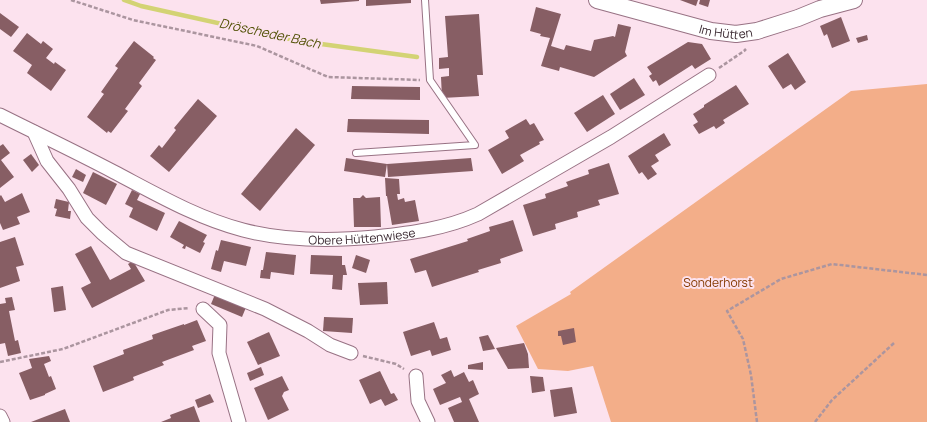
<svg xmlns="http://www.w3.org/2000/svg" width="927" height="422" font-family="Manrope,sans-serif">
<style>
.green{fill:#f3ae89}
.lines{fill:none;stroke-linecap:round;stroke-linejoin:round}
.stream{stroke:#d3d374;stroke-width:4.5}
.building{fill:#875e64}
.service-casing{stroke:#987284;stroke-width:8}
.minor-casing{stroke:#987284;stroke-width:15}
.tertiary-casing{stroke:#987284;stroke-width:18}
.path{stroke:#ab959f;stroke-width:2.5;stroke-dasharray:4 2;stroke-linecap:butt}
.service{stroke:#fff;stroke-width:6}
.minor{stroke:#fff;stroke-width:13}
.tertiary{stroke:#fff;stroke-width:16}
.labels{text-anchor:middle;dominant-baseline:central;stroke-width:4;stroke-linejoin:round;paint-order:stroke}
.street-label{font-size:12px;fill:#38272f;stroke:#fce2ee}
.park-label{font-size:12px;fill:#843900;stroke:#fce2ee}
.water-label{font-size:13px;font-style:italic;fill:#535207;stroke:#fce2ee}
</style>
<rect width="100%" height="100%" fill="#fce2ee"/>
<path class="green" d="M927,84V422H611L593,366L568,371L538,369L516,326L571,294L570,292L851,91Z"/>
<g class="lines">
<path class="stream" d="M124,0L141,6L299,41L417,57"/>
</g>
<g class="building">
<path d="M320,0H359V1L321,4Z"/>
<path d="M366,0H411V3L366,6Z"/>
<path d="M680,0H698L696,6Z"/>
<path d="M700,0H710L708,7L699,4Z"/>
<path d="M536,7L561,14L551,46L564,50L566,45L591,51L594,40L613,36L615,37L618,24L631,27L625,52L627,56L594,77L560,67L559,71L541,66L550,38L540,36L541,34L530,31Z"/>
<path d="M0,13L19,27L11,37L0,29Z"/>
<path d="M479,14L483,75H477L479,96L442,98L441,77L449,76V68L439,69V58L448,57L445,16Z"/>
<path d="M841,17L850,41L832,48L827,34L824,36L820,26Z"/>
<path d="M27,33L41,44L43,41L53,49L46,58L54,64L55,62L66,70L51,91L27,73L32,65L13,51Z"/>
<path d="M867,35L868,40L858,43L856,38Z"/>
<path d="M134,41L154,57L153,58L156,60L139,83L142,86L125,109L128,111L111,133L108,131L107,133L87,117L104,94L101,92L118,68L115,66Z"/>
<path d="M688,42L702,44L711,59L695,69L692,65L659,86L656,80L653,82L649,76L652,74L647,67Z"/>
<path d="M788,53L806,82L795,90L791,84L783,89L768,66Z"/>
<path d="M634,78L645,95L620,110L610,94Z"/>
<path d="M736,85L749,104L723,120L725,123L716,129L714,126L699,134L693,125L698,122L693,114L704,107V105Z"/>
<path d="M352,86L420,87V100L351,99Z"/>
<path d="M603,95L615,114L587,132L574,113Z"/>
<path d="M198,99L217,116L169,172L150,156L159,145L162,148L176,130L174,128Z"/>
<path d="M348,119L429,120V134L347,132Z"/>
<path d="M526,119L530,125L534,123L544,140L539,142L540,144L520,155L524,161L502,174L488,150L509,138L505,131Z"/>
<path d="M296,128L315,145L260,211L241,194Z"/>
<path d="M664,133L671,145L655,155L659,161L651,166L657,174L648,180L642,172L639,174L628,156Z"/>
<path d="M3,144L10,153L1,160L14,177L0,188V146Z"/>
<path d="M31,154L39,165L32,172L23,160Z"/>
<path d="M346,158L387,164L471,158L473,171L388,177L387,164L385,177L344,171Z"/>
<path d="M609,163L619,194L598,200L600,205L577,212L578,217L555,224L556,229L533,236L523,205L546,198L545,194L568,186L566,182L589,174L588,170Z"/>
<path d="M76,169L86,175L83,182L72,177Z"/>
<path d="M93,172L117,184L106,205L83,193Z"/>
<path d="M385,178L399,179L400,194H397L398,200L404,198L405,202L415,200L419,221L392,225L387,196H386Z"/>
<path d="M132,190L140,194L137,200L165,213L157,231L129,217L133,208L125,204Z"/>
<path d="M22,193L30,212L17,217L20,224L3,230L0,223V196L1,195L5,202Z"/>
<path d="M363,195L366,198L380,197L381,227H354L353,198H360Z"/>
<path d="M56,199L69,202L68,211H71L70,219L55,216L57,209L54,208Z"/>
<path d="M513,220L523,251L500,259L501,263L478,270L479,272L432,287L426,270L415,273L410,259L468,241L467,239L490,231L489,227Z"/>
<path d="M179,221L207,235L203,242L205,243L200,253L186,246L185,249L182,248L184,245L170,237Z"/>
<path d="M15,237L24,265L16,267L20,281L0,288V242Z"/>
<path d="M221,240L251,247L246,266L224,261L221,272L211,269L216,250L218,251Z"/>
<path d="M91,246L110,280L131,269L128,264L133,261L145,281L92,308L81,288L91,283L75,254Z"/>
<path d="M266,252L296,255L294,275L271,272L270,279L260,278L261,270H263Z"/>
<path d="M311,255L342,256V265H345L347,275H343L342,290L332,289L333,275L310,274Z"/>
<path d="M356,255L370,260L366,273L352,268Z"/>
<path d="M387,282L388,304L360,305L358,283Z"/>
<path d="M63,286L66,310L54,312L51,288Z"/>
<path d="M216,292L247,305L242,317L211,304Z"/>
<path d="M12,297L15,310L9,311L15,341L18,340L21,353L8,356L5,343L0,344V304L6,303L5,298Z"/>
<path d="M324,317L353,318L352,333L323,331Z"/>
<path d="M197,320L206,341L192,346L194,350L162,362L164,365L133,377L134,380L103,392L93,366L124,354L123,350L153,339L152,335L184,324V325Z"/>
<path d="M434,322L440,339L447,337L451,350L432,356L430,350L411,356L403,332Z"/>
<path d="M574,328L576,342L563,345L561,336H558V331Z"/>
<path d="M269,332L280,356L258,365L247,342Z"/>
<path d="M488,335L495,349L483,351L479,337Z"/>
<path d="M524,343L528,354L529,368L508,369L496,348Z"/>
<path d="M49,356L51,361L44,364L49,377L51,376L56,389L45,394V395L30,400L19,373L32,368L29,359Z"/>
<path d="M483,362V370L468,369V365Z"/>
<path d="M261,367L264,375L250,381L247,373Z"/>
<path d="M451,370L454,377L464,372L469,382L473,380L479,394L469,399L479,422H454L448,408L462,402L460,397L440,405L433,389L446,383L441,375Z"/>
<path d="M380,371L391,394L394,393L398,400L385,406L381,399L370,404L359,380Z"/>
<path d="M282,376L289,390L284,392L282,396L289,410L268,420L254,388Z"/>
<path d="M530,376L543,377L545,391L532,393Z"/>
<path d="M572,387L577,413L554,417L550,390Z"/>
<path d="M210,394L214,402L198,408L195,400Z"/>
<path d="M194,406L200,422H161L171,418L170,415Z"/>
<path d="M65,409L70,422H31Z"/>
</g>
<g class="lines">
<defs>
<path id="service" d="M356,153L475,145L430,80L425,0"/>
<g id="minor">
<path id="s1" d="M0,115C38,134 76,152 114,172C156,194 197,218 243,230C285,241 332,241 375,237C411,233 445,229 478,214L611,137L709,75"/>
<path d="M34,132L47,161L69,189L87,218L102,233L126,253L265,309L308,331L330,345L351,353"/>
<path d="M203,309L220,325L219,353L239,422"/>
<path d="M416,376L418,401L428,422"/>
<path d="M0,416L3,422"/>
</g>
<g id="tertiary">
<path id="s2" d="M597,0L711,31L736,34L757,31L798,18L820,9L854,0"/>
</g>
</defs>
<use href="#service" class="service-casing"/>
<use href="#minor" class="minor-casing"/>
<use href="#tertiary" class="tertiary-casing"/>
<g class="path">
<path d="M71,0L133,20L257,46L328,77L420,80"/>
<path d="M719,68L744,51L746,49"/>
<path d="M363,356L396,364L404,369"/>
<path d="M0,362L63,349L168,310L189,308"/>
<path d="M757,422L751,375L743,339L727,311L781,279L832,264L927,275"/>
<path d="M815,422L832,400L894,343"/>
</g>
<use href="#service" class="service"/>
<use href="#minor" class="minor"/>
<use href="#tertiary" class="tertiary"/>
</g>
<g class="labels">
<g class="street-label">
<text stroke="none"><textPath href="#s2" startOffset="133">Im Hütten</textPath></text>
<text stroke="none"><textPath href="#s1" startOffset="389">Obere Hüttenwiese</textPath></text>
</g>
<g class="park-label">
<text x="718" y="282">Sonderhorst</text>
</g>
<g class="water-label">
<text transform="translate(270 33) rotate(12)">Dröscheder Bach</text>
</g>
</g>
</svg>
